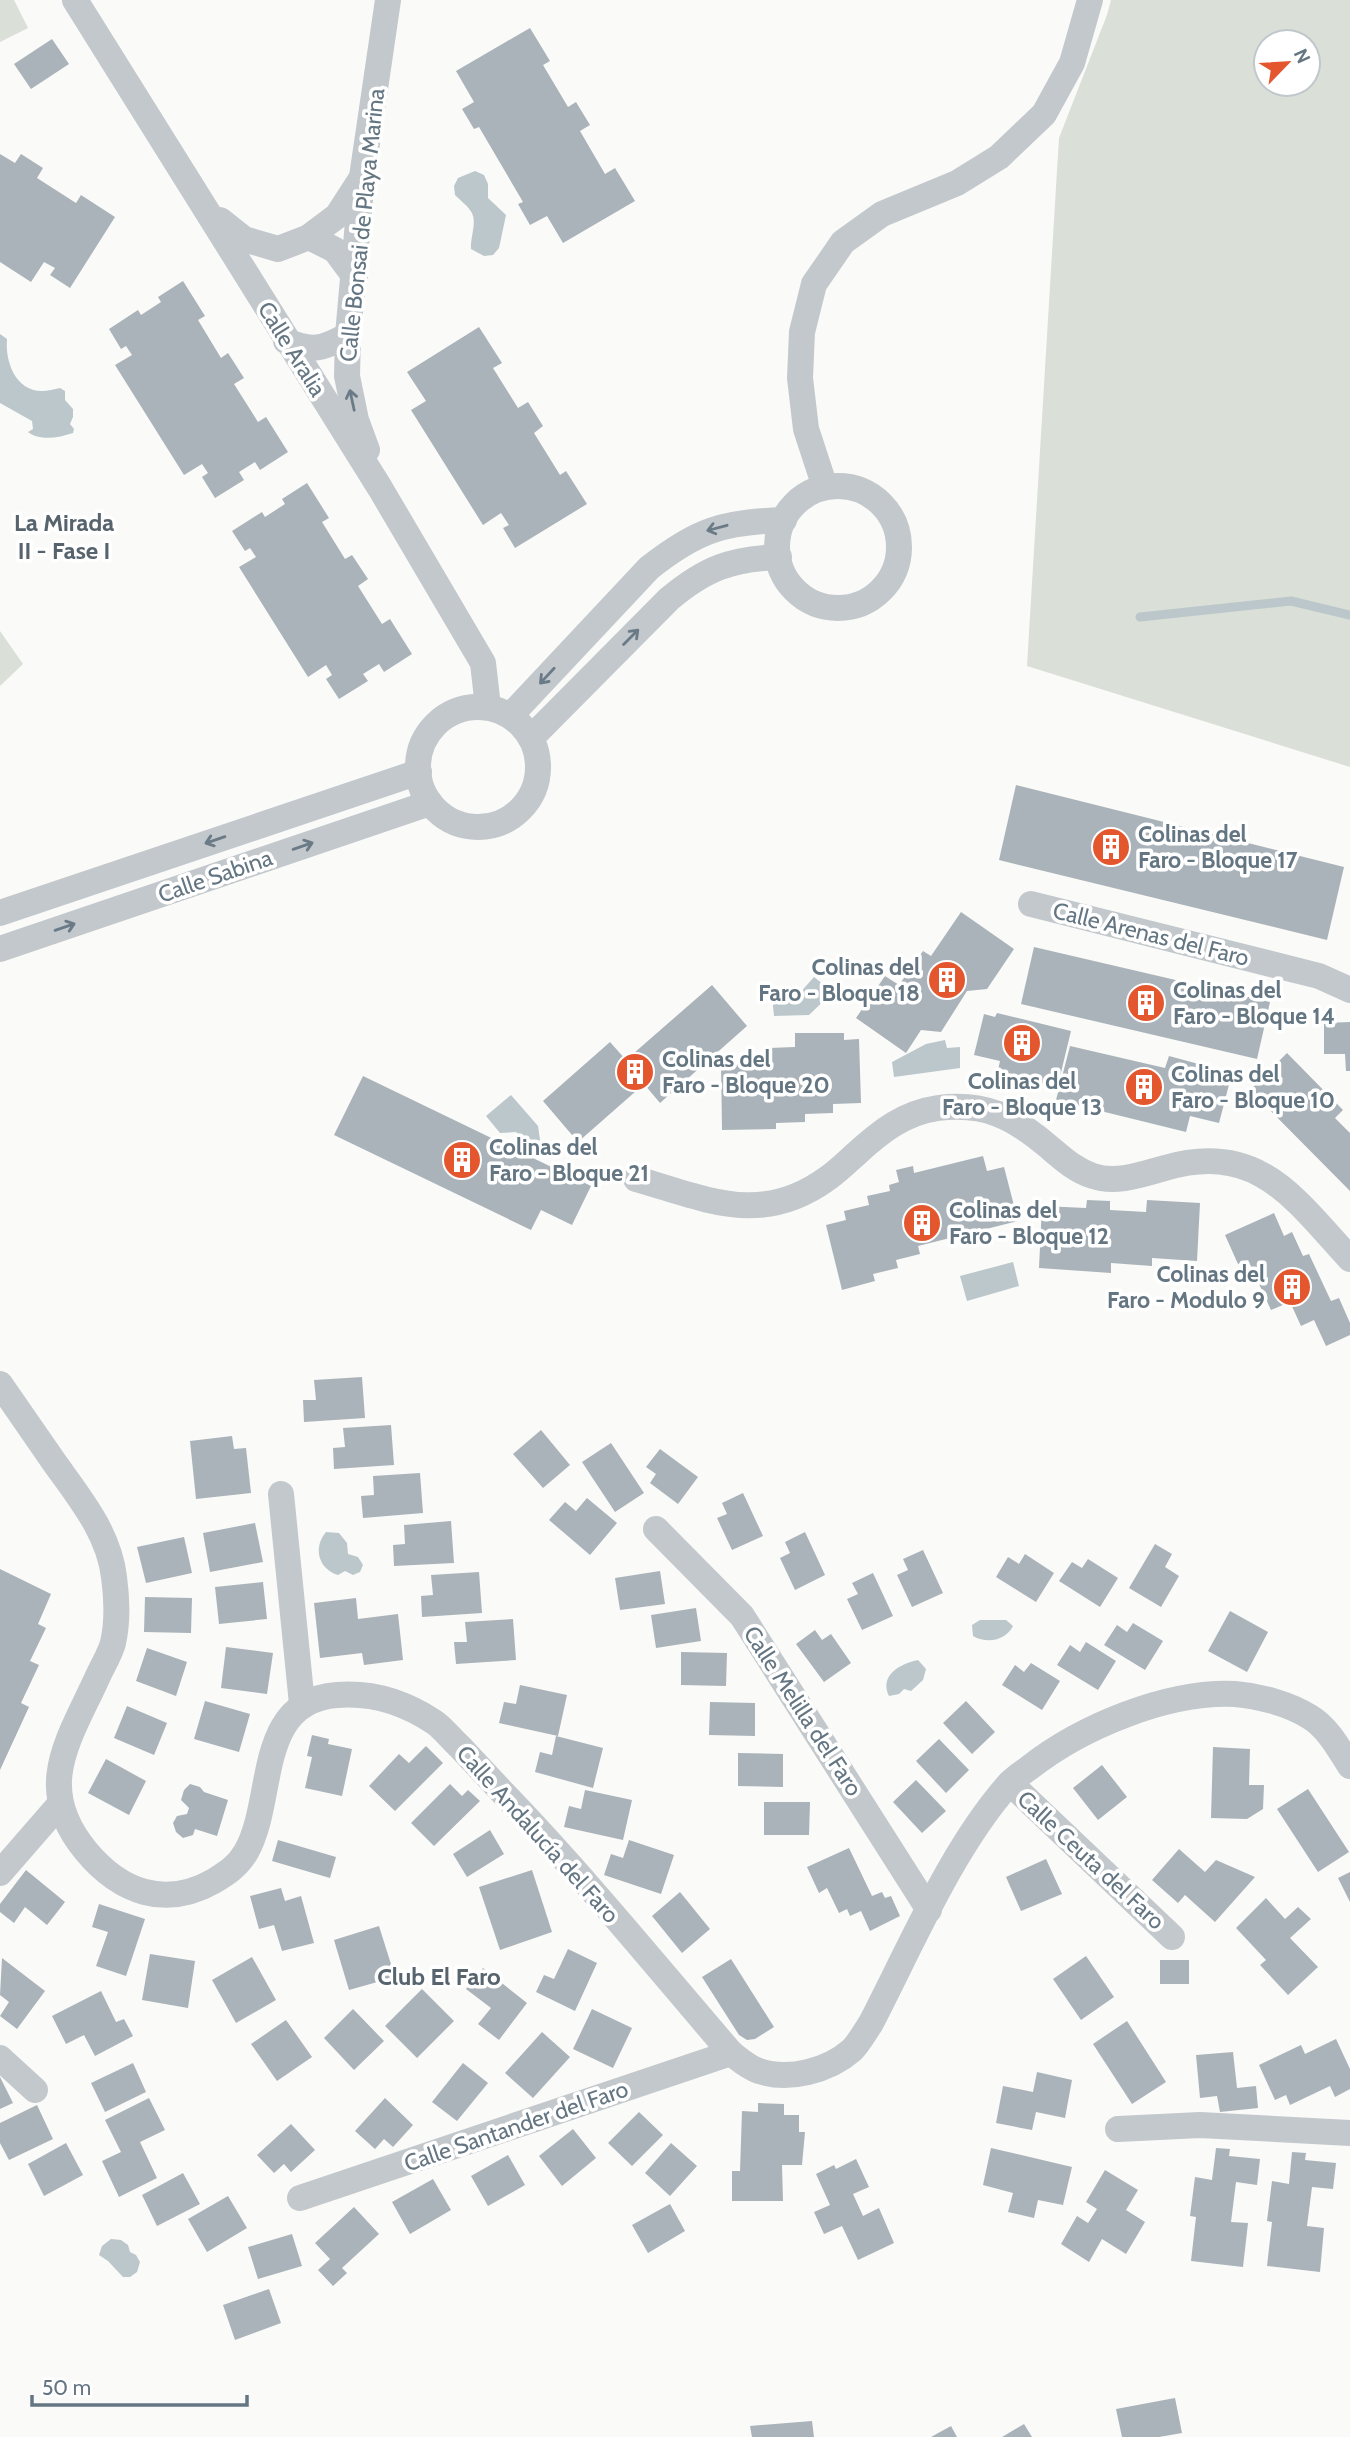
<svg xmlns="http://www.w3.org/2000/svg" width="1350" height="2437" font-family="Cabin,sans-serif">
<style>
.green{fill:#dadfd7;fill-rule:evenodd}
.water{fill:#bbc7cb}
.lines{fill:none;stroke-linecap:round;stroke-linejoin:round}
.stream{stroke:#bbc7cb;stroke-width:9}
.building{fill:#aab3b9}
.minor{stroke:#c3c8cc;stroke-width:26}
.oneway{stroke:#6a7a87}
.labels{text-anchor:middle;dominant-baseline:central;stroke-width:7;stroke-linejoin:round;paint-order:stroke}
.street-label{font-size:23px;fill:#657683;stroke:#fff}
.poi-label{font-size:23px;font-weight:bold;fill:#657683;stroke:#fff;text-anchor:start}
.neighbourhood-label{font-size:24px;font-weight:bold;fill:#57646e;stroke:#fff}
</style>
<rect width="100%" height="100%" fill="#fafaf8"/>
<g class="green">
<path d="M0,0H14L28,28L0,42Z"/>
<path d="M1111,0H1350V767L1027,666L1059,138L1107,15ZM1266,42H1308V84H1266Z"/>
<path d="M0,631L23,664L0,686Z"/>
</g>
<g class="water">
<path d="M475,171L484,175L488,184V198L506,215L499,248L493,255L484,256L471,249C470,238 477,223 472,213C468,206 461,201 455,195L454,186L458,178Z"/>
<path d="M0,334L7,339C5,361 15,391 42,391C48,391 54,389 60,388L65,391V400L73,409V417L70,424L74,429L73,433C58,438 40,441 28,432L33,429L32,421L0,403Z"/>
<path d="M814,977L833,992L809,1015L774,1016L772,996L799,994Z"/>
<path d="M945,1040L947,1048L960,1047V1068L894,1077L892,1062L926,1044Z"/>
<path d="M511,1095L538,1126L540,1140L531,1147L516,1132L500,1133L486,1116Z"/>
<path d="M1013,1262L1019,1286L967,1301L960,1276Z"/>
<path d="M326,1532L339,1533L347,1543L348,1554L358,1557L363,1565L360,1572L353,1575L345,1571L338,1575C318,1569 313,1547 326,1532Z"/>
<path d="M980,1620H1006L1013,1626C1005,1641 987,1644 973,1636L972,1625Z"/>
<path d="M918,1660L926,1669L923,1680L911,1691L904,1689L899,1694L889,1696C879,1675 900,1664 918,1660Z"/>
<path d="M111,2239L121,2240L128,2245L130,2252L136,2255L140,2262L137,2272L130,2277H123L108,2261L99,2255L102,2246Z"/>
</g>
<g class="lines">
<path class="stream" d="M1140,617L1291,601L1350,615"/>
</g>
<g class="building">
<path d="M530,28L550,61L543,65L568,107L576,102L590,125L580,131L605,174L615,168L635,201L563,243L547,216L530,225L518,204L523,202L479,127L474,129L462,109L474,102L456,71Z"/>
<path d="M52,39L69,64L31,89L14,64Z"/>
<path d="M0,154L15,163L21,154L43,168L37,178L76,203L81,195L115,217L70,288L50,275L55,268L44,262L31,282L0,262Z"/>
<path d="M183,281L205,316L198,320L221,358L228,353L244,378L234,384L258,422L266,417L288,452L260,470L255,462L239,472L244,480L215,498L202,477L208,473L202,464L184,475L115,365L132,355L126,346L121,349L109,329L138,310L141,315L161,302L158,297Z"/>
<path d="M479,327L502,363L493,368L518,408L528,402L543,426L534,433L560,475L566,471L587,504L515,548L503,528L509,525L501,513L483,525L411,410L426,401L407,372Z"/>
<path d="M307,483L329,518L322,522L345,559L352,555L368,579L358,586L382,624L390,619L412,654L384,672L379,664L363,674L368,681L339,699L326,679L332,675L326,665L308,677L239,567L256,557L250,548L245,551L232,531L262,512L265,517L285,504L282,499Z"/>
<path d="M1016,785L1344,867L1327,940L999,860Z"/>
<path d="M961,912L1014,949L987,989L967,991L941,1032L921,1030L906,1053L856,1018L885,976L899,985L923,951L931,956Z"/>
<path d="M1034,947L1270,1002L1257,1059L1021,1004Z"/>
<path d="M712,985L747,1026L660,1103L644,1084L578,1142L543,1101L610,1042L626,1060Z"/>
<path d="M997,1013L1071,1031L1057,1089L997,1075L1000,1061L974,1055L984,1014L995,1017Z"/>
<path d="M1350,1022V1071H1346L1345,1054H1324V1023Z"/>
<path d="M795,1033H844V1040L859,1039L861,1103L833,1104V1113L805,1114V1122L776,1123V1129L722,1130L721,1063H741V1054H768L769,1048L795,1047Z"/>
<path d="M1070,1046L1165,1068L1169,1056L1232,1073L1219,1123L1190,1116L1186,1132L1056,1100Z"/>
<path d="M1287,1053L1343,1110L1335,1118L1350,1133V1191L1250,1090Z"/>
<path d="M363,1076L591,1186L572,1225L541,1210L531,1230L334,1135Z"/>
<path d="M983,1156L987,1171L1004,1167L1018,1221L918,1246L920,1254L896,1260L898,1268L873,1274L875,1281L842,1290L826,1225L846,1220L844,1211L869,1205L867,1196L890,1191L889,1185L899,1182L896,1170L913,1166L914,1173Z"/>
<path d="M1087,1200L1110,1201V1210L1146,1212L1147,1200L1200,1203L1197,1261L1152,1258V1266L1111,1263V1273L1039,1268L1042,1206L1086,1208Z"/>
<path d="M1274,1213L1284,1236L1292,1232L1303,1256L1309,1254L1331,1301L1339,1298L1350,1323V1335L1326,1346L1314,1320L1301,1326L1290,1302L1271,1310L1248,1260L1238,1264L1225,1235Z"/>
<path d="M362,1377L365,1418L304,1422L303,1400H316L314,1380Z"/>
<path d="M391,1425L394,1465L334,1469L333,1448L345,1447L343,1428Z"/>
<path d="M541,1430L570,1465L543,1488L513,1454Z"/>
<path d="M232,1436L234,1449L246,1448L251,1493L196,1499L190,1441Z"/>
<path d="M611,1443L644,1493L615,1512L582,1462Z"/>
<path d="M660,1449L698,1477L678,1504L650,1483L656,1474L646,1467Z"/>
<path d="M420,1473L423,1513L363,1518L361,1496L374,1495L373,1476Z"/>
<path d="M743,1493L763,1536L732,1550L717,1518L727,1514L722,1503Z"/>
<path d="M587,1498L617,1523L590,1555L549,1520L565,1502L576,1511Z"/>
<path d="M451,1521L454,1563L394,1566L393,1545L405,1544L404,1525Z"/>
<path d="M255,1523L263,1562L210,1572L203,1533Z"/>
<path d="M805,1532L825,1575L795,1590L780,1558L790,1553L785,1542Z"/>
<path d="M184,1537L192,1573L146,1583L137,1547Z"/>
<path d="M1155,1544L1172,1554L1165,1567L1179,1576L1161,1607L1129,1588Z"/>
<path d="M923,1550L943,1593L912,1607L897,1575L908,1570L903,1559Z"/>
<path d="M1025,1554L1054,1573L1036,1602L996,1577L1008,1557L1019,1564Z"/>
<path d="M1088,1559L1118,1578L1100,1607L1059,1581L1072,1562L1082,1568Z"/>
<path d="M0,1569L51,1594L38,1624L46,1628L30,1661L39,1665L21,1703L29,1707L0,1770Z"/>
<path d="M660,1571L665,1604L620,1610L615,1578Z"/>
<path d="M479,1572L482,1613L422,1617L421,1596L433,1595L431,1575Z"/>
<path d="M873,1573L893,1616L862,1630L847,1599L858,1594L852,1583Z"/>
<path d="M263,1582L267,1619L219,1624L215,1587Z"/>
<path d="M145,1597L192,1598L191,1633L144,1632Z"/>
<path d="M356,1598L358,1619L398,1614L403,1660L364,1665L362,1653L320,1658L314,1603Z"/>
<path d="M696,1608L701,1641L656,1648L651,1615Z"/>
<path d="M1230,1611L1268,1632L1247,1672L1208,1651Z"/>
<path d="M513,1619L516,1660L456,1664L454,1642H467L465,1622Z"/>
<path d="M1133,1623L1163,1641L1145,1670L1104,1645L1117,1625L1127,1632Z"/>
<path d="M815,1630L822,1640L831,1634L851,1663L824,1682L796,1644Z"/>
<path d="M1086,1642L1116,1661L1098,1690L1057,1665L1070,1645L1080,1652Z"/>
<path d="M226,1647L273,1653L267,1694L221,1688Z"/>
<path d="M147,1648L187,1662L176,1696L136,1681Z"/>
<path d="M681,1652L727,1653L726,1686L681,1685Z"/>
<path d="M1031,1663L1060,1681L1042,1710L1002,1685L1015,1665L1024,1672Z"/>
<path d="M520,1685L567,1695L558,1736L499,1723L504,1702L516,1704Z"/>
<path d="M205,1701L250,1714L239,1752L194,1739Z"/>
<path d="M966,1701L995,1732L972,1754L943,1723Z"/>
<path d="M710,1702L755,1703V1736L709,1735Z"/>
<path d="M127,1706L167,1723L154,1755L114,1738Z"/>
<path d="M312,1735L329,1739L328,1744L352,1749L342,1796L305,1788L312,1757L307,1756Z"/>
<path d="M556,1736L603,1748L593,1788L535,1772L540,1752L552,1755Z"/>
<path d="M939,1739L969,1770L946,1793L916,1761Z"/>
<path d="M426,1746L443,1763L395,1811L369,1786L399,1754L409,1763Z"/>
<path d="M1213,1747L1250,1749L1249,1785H1264L1263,1809L1247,1819L1211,1818Z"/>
<path d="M738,1753L783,1754V1787L738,1786Z"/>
<path d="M106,1759L146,1781L129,1815L88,1793Z"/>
<path d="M1102,1765L1127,1797L1098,1820L1073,1788Z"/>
<path d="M916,1780L946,1811L922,1833L893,1802Z"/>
<path d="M190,1784L200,1787L204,1792L228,1800L217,1836L195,1829L193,1835L183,1838L176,1832L173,1823L177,1816L187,1814L189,1808L181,1800L184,1790Z"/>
<path d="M450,1784L462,1796L468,1790L480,1801L434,1846L411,1823Z"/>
<path d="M1308,1789L1349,1852L1318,1872L1277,1809Z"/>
<path d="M585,1790L632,1800L623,1840L564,1827L569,1806L581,1809Z"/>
<path d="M764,1802H810L809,1835H764Z"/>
<path d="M490,1830L504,1854L467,1877L453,1854Z"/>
<path d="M278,1840L336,1857L330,1878L272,1861Z"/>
<path d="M629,1840L674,1855L661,1894L604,1875L611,1854L623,1858Z"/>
<path d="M849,1848L872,1896L882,1892L885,1898L891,1896L900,1916L870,1931L861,1911L850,1916L847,1909L839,1913L827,1888L819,1893L807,1867Z"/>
<path d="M1179,1849L1205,1872L1216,1860L1255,1877L1215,1922L1185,1895L1178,1903L1152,1880Z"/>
<path d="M1046,1859L1062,1894L1021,1911L1006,1877Z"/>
<path d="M26,1870L65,1902L47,1925L25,1907L14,1923L0,1912V1904Z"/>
<path d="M532,1870L552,1932L500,1950L479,1887Z"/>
<path d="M1350,1872V1902L1338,1878Z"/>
<path d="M281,1888L285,1901L301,1896L314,1943L282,1951L274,1925L259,1929L250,1896Z"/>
<path d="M680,1892L710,1929L682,1953L652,1916Z"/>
<path d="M1266,1898L1285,1919L1298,1907L1311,1919L1290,1938L1318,1967L1288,1995L1260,1965L1266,1960L1236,1928Z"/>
<path d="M99,1904L145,1919L126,1976L96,1966L108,1932L92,1927Z"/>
<path d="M379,1926L395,1977L349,1990L334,1940Z"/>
<path d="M568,1949L597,1963L575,2011L536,1992L544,1975L554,1979Z"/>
<path d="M150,1954L195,1961L188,2008L142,2000Z"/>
<path d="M1086,1956L1114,1997L1081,2020L1053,1979Z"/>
<path d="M252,1957L276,2000L236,2023L212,1980Z"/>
<path d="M2,1958L45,1991L17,2029L0,2016L9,2002L0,1995Z"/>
<path d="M731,1959L774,2027L755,2039L747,2040L739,2035L702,1977Z"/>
<rect x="1160" y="1960" width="29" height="24"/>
<path d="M483,1968L527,2003L499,2040L478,2024L491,2008L466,1989Z"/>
<path d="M422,1989L454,2021L417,2058L385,2026Z"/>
<path d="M101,1991L116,2022L124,2019L133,2036L95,2056L84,2035L66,2044L52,2016Z"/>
<path d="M353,2009L384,2041L354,2070L324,2038Z"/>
<path d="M592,2009L632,2028L613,2068L573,2049Z"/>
<path d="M286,2020L312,2057L277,2081L251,2044Z"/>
<path d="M1127,2021L1166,2082L1132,2104L1093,2044Z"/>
<path d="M542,2032L570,2057L533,2098L505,2073Z"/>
<path d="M1336,2039L1350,2069V2089L1335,2097L1330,2086L1290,2105L1286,2095L1275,2100L1259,2065L1301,2045L1305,2054Z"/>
<path d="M1233,2052L1237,2088L1256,2086L1258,2108L1220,2112L1217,2096L1200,2098L1196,2055Z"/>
<path d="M133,2063L146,2092L105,2112L91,2083Z"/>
<path d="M463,2063L488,2083L457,2121L432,2102Z"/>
<path d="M1037,2072L1072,2080L1065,2118L1036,2112L1032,2130L996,2123L1003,2086L1033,2092Z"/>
<path d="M0,2077L13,2103L0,2109Z"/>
<path d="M149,2098L165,2130L140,2142L157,2178L119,2197L102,2161L121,2152L105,2120Z"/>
<path d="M385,2098L413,2125L393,2147L384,2139L375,2149L355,2131Z"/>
<path d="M758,2103L784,2104V2115H799V2132H805L802,2165H782L783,2201H732V2171H740L742,2111L758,2112Z"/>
<path d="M37,2105L53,2139L9,2160L0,2143V2123Z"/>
<path d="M639,2112L663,2135L632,2166L608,2143Z"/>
<path d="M291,2124L315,2150L291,2172L284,2164L274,2173L257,2155Z"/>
<path d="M573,2129L596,2158L562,2186L539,2156Z"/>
<path d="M66,2143L83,2175L44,2196L28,2164Z"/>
<path d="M671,2143L697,2166L670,2196L645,2173Z"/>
<path d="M991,2148L1072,2167L1063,2205L1038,2200L1034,2218L1008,2212L1013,2193L983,2185Z"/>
<path d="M1216,2148L1230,2149L1229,2156L1260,2159L1257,2185L1236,2182L1231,2222L1248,2223L1243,2267L1191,2261L1196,2217L1190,2216L1195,2177L1212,2180Z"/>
<path d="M1292,2152L1306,2153L1305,2160L1336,2163L1333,2189L1312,2187L1307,2226L1324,2228L1320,2272L1267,2266L1272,2222L1267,2221L1272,2181L1289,2184Z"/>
<path d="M508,2155L525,2185L488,2206L471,2176Z"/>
<path d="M856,2159L869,2187L853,2194L863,2216L879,2208L894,2243L858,2260L842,2226L824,2234L814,2212L830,2205L816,2174L834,2165L836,2169Z"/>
<path d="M1105,2170L1138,2190L1126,2210L1145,2222L1126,2254L1102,2239L1089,2262L1061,2244L1077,2216L1088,2223L1097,2209L1086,2202Z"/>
<path d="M183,2173L200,2204L157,2226L142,2195Z"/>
<path d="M433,2179L451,2210L410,2234L392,2202Z"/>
<path d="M228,2196L247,2228L207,2252L188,2219Z"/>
<path d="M670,2204L685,2231L648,2253L632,2225Z"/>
<path d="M354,2207L379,2234L342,2268L347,2273L333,2286L318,2270L330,2259L315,2243Z"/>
<path d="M292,2234L302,2266L258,2279L248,2247Z"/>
<path d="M269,2289L281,2323L235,2340L223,2305Z"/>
<path d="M1175,2398L1182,2433L1159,2437H1122L1116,2409Z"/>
<path d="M812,2421L814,2437H752L750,2426Z"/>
<path d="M1024,2424L1032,2437H1002Z"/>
<path d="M951,2426L957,2437H931Z"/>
</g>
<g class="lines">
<g class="minor">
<path d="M75,0L380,488L483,663L488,707"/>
<path d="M220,220L244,239L278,249L309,237L337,216L359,182"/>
<path d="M309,237L335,250L355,277"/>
<path d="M286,341C312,352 323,349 348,335"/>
<path d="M367,450L356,420L347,376L348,335L362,177L388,0"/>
<circle cx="838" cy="547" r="61"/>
<path d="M825,487L806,429L800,378L802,332L814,284L843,242L882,214L957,183L999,157L1044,114L1072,63L1090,0"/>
<circle cx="478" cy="767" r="60"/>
<path d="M510,716L649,568C697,530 723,522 784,520"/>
<path d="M531,738L669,599C706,568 731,559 779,557"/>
<path d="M1031,904L1319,976L1350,990"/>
<path d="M0,913L419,772"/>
<path d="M0,949L430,803"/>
<path d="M636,1179C707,1199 761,1227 828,1178C838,1171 847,1162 856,1154C881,1131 904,1113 938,1108C985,1102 1014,1117 1049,1147C1063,1159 1075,1170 1093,1176C1116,1184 1143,1174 1165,1168C1258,1141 1294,1198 1350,1259"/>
<path d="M0,1384C18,1410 36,1436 54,1462C79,1497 109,1533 114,1577C117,1599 118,1621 113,1643C110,1654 103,1665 98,1676C69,1740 33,1787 86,1851C120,1892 165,1909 214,1881C227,1873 238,1866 246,1852C276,1800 254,1701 337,1695C373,1692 404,1702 434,1722C443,1728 451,1739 460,1747C475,1763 490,1779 505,1795C584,1877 657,1967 731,2053C740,2060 749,2068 759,2071C789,2081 828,2071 852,2050C859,2043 865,2032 871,2023C911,1946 951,1850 1008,1785C1014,1778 1022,1773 1029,1768C1081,1727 1167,1691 1235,1694C1260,1696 1289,1704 1310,1717C1328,1728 1339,1749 1350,1766"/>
<path d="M281,1494L302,1704"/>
<path d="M656,1529L742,1616L929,1910"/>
<path d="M1010,1783L1172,1937"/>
<path d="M0,1873L60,1804"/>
<path d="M0,2058L35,2090"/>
<path d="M1118,2129L1200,2125L1350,2133"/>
<path d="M300,2198L731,2053"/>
</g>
</g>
<defs><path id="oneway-shaft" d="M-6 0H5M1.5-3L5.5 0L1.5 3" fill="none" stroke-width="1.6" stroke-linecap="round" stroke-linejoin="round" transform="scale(1.75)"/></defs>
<g class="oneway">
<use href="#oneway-shaft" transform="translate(352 400) rotate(-102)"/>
<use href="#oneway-shaft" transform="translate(717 528) rotate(165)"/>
<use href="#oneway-shaft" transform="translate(631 637) rotate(-45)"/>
<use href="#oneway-shaft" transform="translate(547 676) rotate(133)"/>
<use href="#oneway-shaft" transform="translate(215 840) rotate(161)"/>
<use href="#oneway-shaft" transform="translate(303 846) rotate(-19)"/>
<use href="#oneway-shaft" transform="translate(65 927) rotate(-19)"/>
</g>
<defs>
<symbol id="building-disc" viewBox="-11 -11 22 22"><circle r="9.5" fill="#e4572e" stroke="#fff"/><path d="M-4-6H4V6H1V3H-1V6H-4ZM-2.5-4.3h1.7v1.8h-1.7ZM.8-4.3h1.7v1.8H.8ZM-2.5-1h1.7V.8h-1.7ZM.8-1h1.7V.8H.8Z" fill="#fff"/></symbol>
</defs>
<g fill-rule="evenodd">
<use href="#building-disc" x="1089" y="825" width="44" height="44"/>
<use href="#building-disc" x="925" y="958" width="44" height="44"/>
<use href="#building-disc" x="1124" y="981" width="44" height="44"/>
<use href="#building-disc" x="1000" y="1021" width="44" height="44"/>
<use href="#building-disc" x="613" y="1050" width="44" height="44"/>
<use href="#building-disc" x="1122" y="1065" width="44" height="44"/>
<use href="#building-disc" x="440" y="1138" width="44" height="44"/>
<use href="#building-disc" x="900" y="1201" width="44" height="44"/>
<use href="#building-disc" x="1270" y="1265" width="44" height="44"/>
</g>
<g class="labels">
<g class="street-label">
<text transform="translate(362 225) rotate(-84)">Calle Bonsai de Playa Marina</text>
<text transform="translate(292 349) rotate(58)">Calle Aralia</text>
<text transform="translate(215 876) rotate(-19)">Calle Sabina</text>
<text transform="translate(1151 934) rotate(14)">Calle Arenas del Faro</text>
<text transform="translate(803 1711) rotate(57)">Calle Melilla del Faro</text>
<text transform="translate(538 1834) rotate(48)">Calle Andalucía del Faro</text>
<text transform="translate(1091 1860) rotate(43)">Calle Ceuta del Faro</text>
<text transform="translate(516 2126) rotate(-19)">Calle Santander del Faro</text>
</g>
<g class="poi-label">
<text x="1138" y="834">Colinas del<tspan x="1138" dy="26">Faro - Bloque 17</tspan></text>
<text x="920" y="967" text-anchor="end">Colinas del<tspan x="920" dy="26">Faro - Bloque 18</tspan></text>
<text x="1173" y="990">Colinas del<tspan x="1173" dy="26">Faro - Bloque 14</tspan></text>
<text x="662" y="1059">Colinas del<tspan x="662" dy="26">Faro - Bloque 20</tspan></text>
<text x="1171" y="1074">Colinas del<tspan x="1171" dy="26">Faro - Bloque 10</tspan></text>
<text x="1022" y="1081" text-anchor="middle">Colinas del<tspan x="1022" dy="26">Faro - Bloque 13</tspan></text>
<text x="489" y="1147">Colinas del<tspan x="489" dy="26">Faro - Bloque 21</tspan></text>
<text x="949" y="1210">Colinas del<tspan x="949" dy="26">Faro - Bloque 12</tspan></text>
<text x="1265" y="1274" text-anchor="end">Colinas del<tspan x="1265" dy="26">Faro - Modulo 9</tspan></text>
</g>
<g class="neighbourhood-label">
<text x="64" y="522">La Mirada<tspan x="64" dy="28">II - Fase I</tspan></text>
<text x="439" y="1976">Club El Faro</text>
</g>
</g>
<g transform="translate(1287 63) rotate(65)"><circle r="33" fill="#ffffff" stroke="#c1c8cd" stroke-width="2"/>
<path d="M0-5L12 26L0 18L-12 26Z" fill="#e4572e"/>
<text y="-10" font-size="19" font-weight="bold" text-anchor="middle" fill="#657683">N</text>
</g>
<path d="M32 2395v10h215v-10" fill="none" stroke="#657683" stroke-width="3.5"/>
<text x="42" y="2395" font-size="21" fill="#657683" stroke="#ffffff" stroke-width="5" paint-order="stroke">50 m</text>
</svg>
